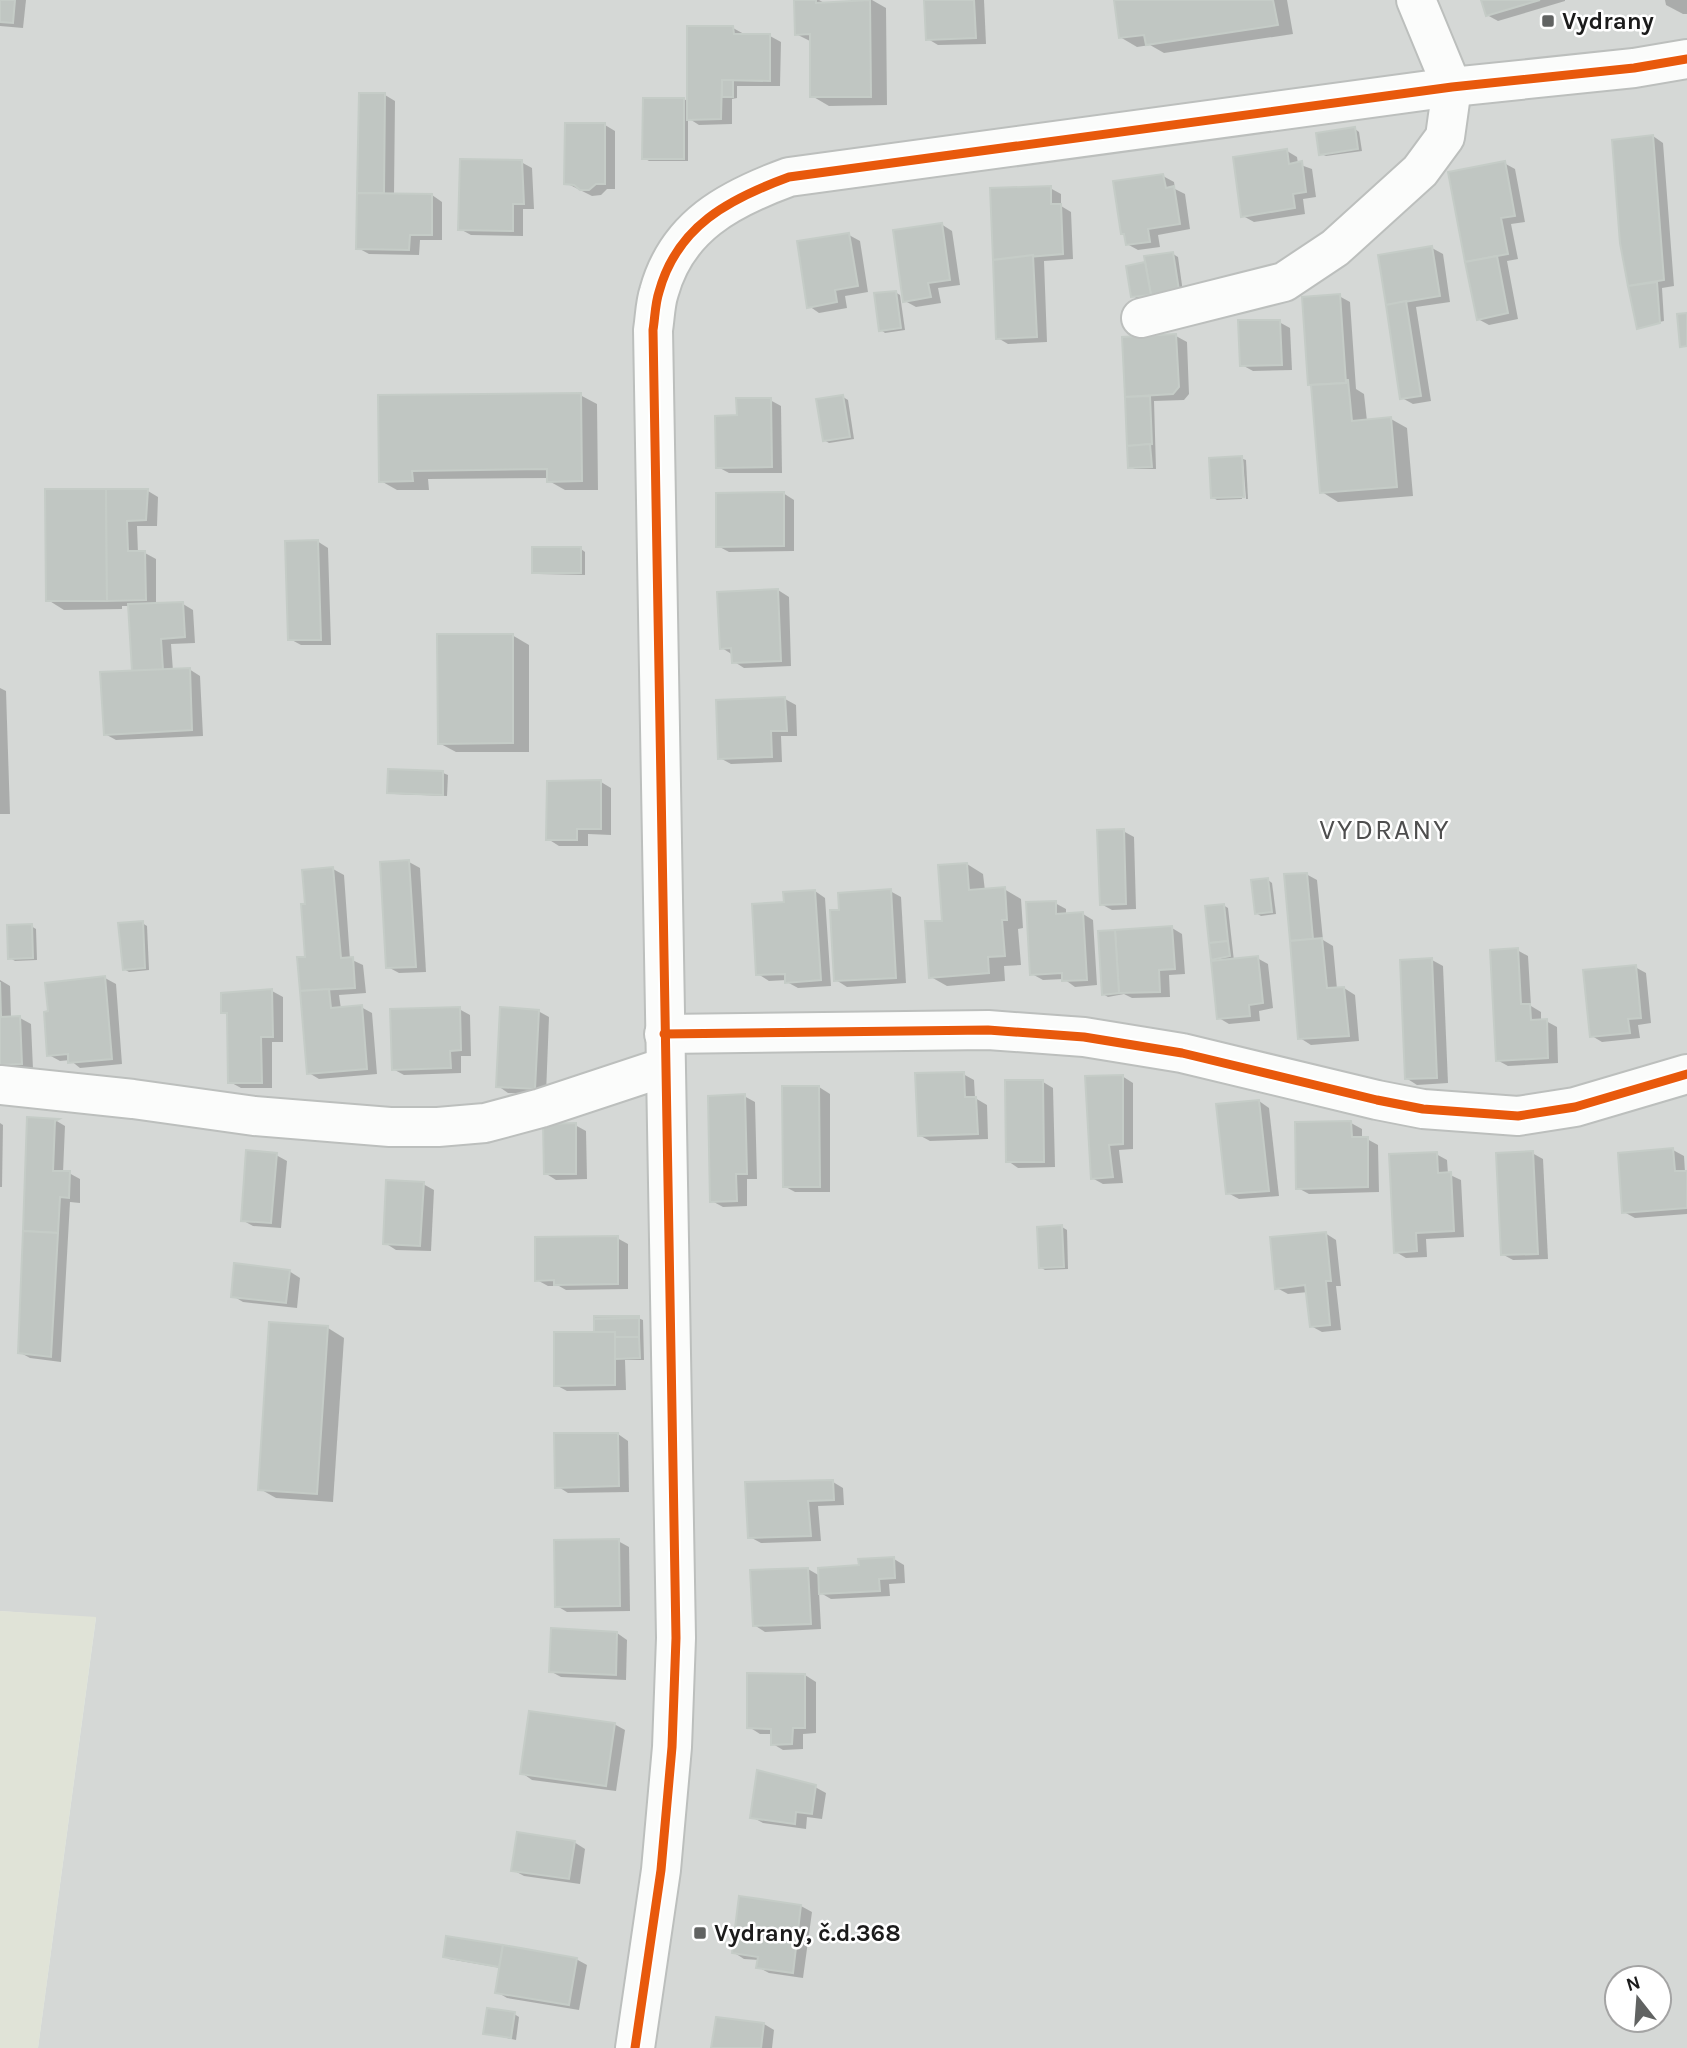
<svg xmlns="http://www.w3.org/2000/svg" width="1687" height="2048" font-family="Karla,sans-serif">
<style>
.residential{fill:#d5d8d6;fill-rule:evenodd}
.industrial{fill:#e0e3d7}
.shadow{fill:#0003}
.building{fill:#c0c6c2;stroke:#c5ccc7;stroke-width:2}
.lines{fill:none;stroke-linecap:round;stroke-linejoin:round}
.minor-casing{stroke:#bcbfbd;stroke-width:42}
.minor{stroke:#fbfcfb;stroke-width:38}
.cycleway-casing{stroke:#fff;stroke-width:13}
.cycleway{stroke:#e8590c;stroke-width:9}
.poi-dot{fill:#616362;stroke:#fff;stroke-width:2.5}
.labels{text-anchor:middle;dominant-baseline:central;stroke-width:5;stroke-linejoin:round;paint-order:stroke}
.poi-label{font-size:24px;font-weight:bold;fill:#1b1b1b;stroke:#fff;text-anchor:start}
.quarter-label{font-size:28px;letter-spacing:2px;fill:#4e4e4e;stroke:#fff}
</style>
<rect width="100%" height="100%" fill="#e3e9e6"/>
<path class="residential" d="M0,0H1687V2048H38L96,1618L0,1611ZM1617,1978H1659V2020H1617Z"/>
<path class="industrial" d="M0,1611L96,1617L38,2048H0Z"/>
<g class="shadow">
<path d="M0,0H26L23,28L0,26Z"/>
<path d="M796,0H819L826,4H851V0H872L886,8L887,105L829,106L812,96V42L796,34Z"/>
<path d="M926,0H984L986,44L938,45L928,39Z"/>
<path d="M1115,0H1287L1293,34L1164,53L1150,45L1137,47L1120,37Z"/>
<path d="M1483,0H1565V1L1498,21L1487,15Z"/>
<path d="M1665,0H1687V14H1683L1666,5Z"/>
<path d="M733,28L744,34L770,36L781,42L780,86H737V98L732,99V124L699,125L688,118V161H649L644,158L684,99L689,102Z"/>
<path d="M360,95H385L395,101L394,195H432L442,202V240H420L419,255L369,254L358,248Z"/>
<path d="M605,125L615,131V189H607L601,195L592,196L566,183Z"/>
<path d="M1355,129L1359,132L1362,151L1326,156L1321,154Z"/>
<path d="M1653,136L1663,143L1674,286L1662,288L1664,321L1640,326V329L1621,242Z"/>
<path d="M1287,151L1297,157L1298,164L1312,169L1316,197L1303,199L1305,214L1254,222L1243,216Z"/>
<path d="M521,162L532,168L534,209H523V236L471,235L460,229Z"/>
<path d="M1504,163L1515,169L1525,222L1511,224L1518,259L1507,261L1518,319L1489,325L1478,319Z"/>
<path d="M1163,176L1174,182L1175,189L1185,194L1190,229L1158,235L1160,247L1138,250L1127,244Z"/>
<path d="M1050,188L1061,194V206L1071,212L1073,259L1044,261L1047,342L1008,344L998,338Z"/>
<path d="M941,224L952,231L960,285L938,288L941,303L916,307L905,301Z"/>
<path d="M849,235L860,241L868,292L845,296L847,308L819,313L809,306Z"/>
<path d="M1432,248L1443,254L1450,302L1416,307L1431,401L1413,404L1402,398L1380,256Z"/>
<path d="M1173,254L1178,257L1183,292L1138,299L1133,296L1128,267L1147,264Z"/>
<path d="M895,292L900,295L905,330L885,333L881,330Z"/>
<path d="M1339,296L1350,302L1356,389L1364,394L1367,421L1391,419L1407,428L1413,496L1338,502L1322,492L1313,386L1310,384Z"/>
<path d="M1279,322L1290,328L1292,370L1253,371L1242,365Z"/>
<path d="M1176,336L1187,342L1189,394L1184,400L1154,401L1156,469H1135L1130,467L1124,339Z"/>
<path d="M580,395L597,404L598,490H565L549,481V478L428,479L429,490H397L381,481Z"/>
<path d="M843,397L848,400L854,439L829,443L824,440Z"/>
<path d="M770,400L781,406L782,473H729L718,467L738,417Z"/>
<path d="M1240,458L1242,499L1217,500L1212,497Z"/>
<path d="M1243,459L1246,460L1248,499H1246Z"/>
<path d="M148,491L158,497L157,526H137L138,553H145L156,559V605L183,604L193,610L195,643L171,644L173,671L189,669L200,676L203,736L116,740L105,734L134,672L130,606H122V609L64,610L48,600Z"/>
<path d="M783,493L794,500V551L729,552L718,546Z"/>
<path d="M317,541L328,548L331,645H301L290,639Z"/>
<path d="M581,549L585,552V575L538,574L533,572Z"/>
<path d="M778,590L789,597L791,666L744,668L733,661V655L722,648Z"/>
<path d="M512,635L529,645V752H456L439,743Z"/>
<path d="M0,688L6,691L10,814H0Z"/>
<path d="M785,699L796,705L797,736H781L782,762L731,764L720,758Z"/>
<path d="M443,773L448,775L447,796L394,794L389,792Z"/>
<path d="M601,782L611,788V835L588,834V846H559L548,839Z"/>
<path d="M1123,831L1134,837L1136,909L1112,910L1101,904Z"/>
<path d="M409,862L420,868L426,972L399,973L388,967Z"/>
<path d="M967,864L983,874L985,891L1004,889L1021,899L1023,928L1018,929L1021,965L1004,966L1005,981L947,986L931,977Z"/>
<path d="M333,869L344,875L350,959L363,965L366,993L339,995L341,1009L361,1007L372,1013L377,1074L319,1079L309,1073L307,906Z"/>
<path d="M1306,874L1317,880L1323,940L1333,946L1337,989L1344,988L1355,995L1359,1041L1311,1045L1300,1038Z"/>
<path d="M1268,880L1272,883L1276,914L1261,916L1256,913Z"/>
<path d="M815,891L825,898L831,986L798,988L787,982V980L769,981L758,974L786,903Z"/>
<path d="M890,891L901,897L906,983L847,987L836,980L841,912Z"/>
<path d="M1055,903L1066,909V915L1083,914L1093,920L1097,985L1075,987L1064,979L1043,980L1032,974Z"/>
<path d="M1223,905L1228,908L1234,961L1257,958L1268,964L1273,1008L1259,1011L1260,1021L1229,1024L1219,1018V962L1212,959Z"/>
<path d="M142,923L147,926L149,970L129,972L124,969Z"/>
<path d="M31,926L36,929L37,960L15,961L10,958Z"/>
<path d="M1172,928L1182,934L1185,974L1169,975L1170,997L1132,998L1124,994L1108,997L1103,994Z"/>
<path d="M1517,950L1528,956L1531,1006L1541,1012V1021H1546L1557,1027L1558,1063L1508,1066L1497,1060Z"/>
<path d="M1432,960L1443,966L1448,1083L1417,1085L1406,1078L1402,961Z"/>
<path d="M1635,967L1646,973L1651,1023L1638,1025L1640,1038L1602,1042L1592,1036Z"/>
<path d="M105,978L116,984L122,1064L80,1068L70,1060L60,1061L49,1055Z"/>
<path d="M0,980L10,986L11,1018H20L31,1024L33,1069L0,1070Z"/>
<path d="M272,991L283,997V1042H272V1088H241L230,1082L229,1016L223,1012Z"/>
<path d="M459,1009L470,1015L471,1056H461V1073L404,1075L393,1069Z"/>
<path d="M538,1011L549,1017L546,1094L508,1093L498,1086Z"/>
<path d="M963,1074L974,1080L975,1098L987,1105L988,1139L930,1141L919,1135Z"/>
<path d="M1122,1076L1133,1083V1149L1119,1150L1123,1183L1103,1184L1092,1178Z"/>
<path d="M1043,1082L1053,1088L1055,1167L1018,1168L1008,1161Z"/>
<path d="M819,1087L830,1094V1192H795L784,1186Z"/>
<path d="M744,1096L755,1102L757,1179H747V1206L723,1207L712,1201Z"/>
<path d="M1259,1101L1269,1108L1279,1196L1239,1199L1228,1193Z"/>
<path d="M55,1120L65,1126L63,1173H69L80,1179V1203L70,1202L61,1362L30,1358L19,1352Z"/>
<path d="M0,1123L3,1125L2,1187H0Z"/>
<path d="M1351,1123L1362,1129V1139H1367L1378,1145L1379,1192L1309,1194L1298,1188Z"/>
<path d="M575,1125L586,1131L587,1179L556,1180L545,1173Z"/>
<path d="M1673,1150L1684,1156L1685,1172H1687V1214L1635,1218L1624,1212Z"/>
<path d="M1532,1153L1543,1159L1548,1259L1513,1260L1502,1254Z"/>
<path d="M1436,1154L1447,1160L1448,1174L1461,1180L1464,1237L1426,1239L1427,1257L1406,1258L1396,1252Z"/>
<path d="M276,1155L287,1161L281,1228L253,1226L242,1220Z"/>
<path d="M423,1184L434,1190L431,1251L396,1250L385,1243Z"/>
<path d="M1062,1227L1067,1230L1068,1269L1045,1270L1040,1267Z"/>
<path d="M1325,1233L1336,1240L1341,1286H1336L1341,1330L1322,1332L1311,1326L1308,1292L1288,1294L1277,1288Z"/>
<path d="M617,1238L628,1244V1289L566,1290L559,1286H548L537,1280Z"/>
<path d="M289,1271L300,1278L297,1308L243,1302L233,1296Z"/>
<path d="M638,1318L643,1320L644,1360H625L626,1390L567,1391L556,1385Z"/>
<path d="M328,1328L344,1338L333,1502L276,1498L260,1489Z"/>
<path d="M618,1434L628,1441L629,1492L568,1493L557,1486Z"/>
<path d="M833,1482L843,1488L844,1505L818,1506L821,1541L761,1543L750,1537Z"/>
<path d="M618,1541L629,1547L630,1611L567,1612L557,1606Z"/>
<path d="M894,1559L904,1565L905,1583L889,1584L890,1596L831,1599L819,1592L821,1629L765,1632L754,1625L808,1569L820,1576Z"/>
<path d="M617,1633L627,1640L626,1680L561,1677L550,1671Z"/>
<path d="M805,1675L816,1682V1733L803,1734V1749L783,1750L773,1744V1734H760L749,1727Z"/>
<path d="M614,1724L625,1730L616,1791L532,1780L522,1773Z"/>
<path d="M815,1787L826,1793L822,1819L807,1817L806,1829L763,1823L752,1817Z"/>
<path d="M574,1842L585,1849L580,1884L524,1876L513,1870Z"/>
<path d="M741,1898L801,1906L812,1912L803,1978L769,1973L758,1967L759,1960L744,1959L733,1952Z"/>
<path d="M448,1938L576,1959L587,1965L579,2010L507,1998L497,1992L501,1968L449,1959L445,1956Z"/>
<path d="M514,2014L519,2017L516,2040L485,2033Z"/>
<path d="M764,2024L774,2030L772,2048H713Z"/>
</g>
<g class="building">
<path d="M0,0H15L13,23L0,22Z"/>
<path d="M794,0H816V3L870,0L871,97H810V34L795,35Z"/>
<path d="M924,0H974L976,38L926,40Z"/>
<path d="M1114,0H1273L1278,25L1146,45L1144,35L1119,38Z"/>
<path d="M1481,0H1540L1486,16Z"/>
<path d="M687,26H733L734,34H770V81L722,80L721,119L687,120Z"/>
<rect x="722" y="80" width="11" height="17"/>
<path d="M359,93H385L384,193H357Z"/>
<path d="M643,98H684V159H642Z"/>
<path d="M565,123H605V184H596L589,190H580L574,185L564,184Z"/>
<path d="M1355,127L1358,149L1319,155L1316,133Z"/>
<path d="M1653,135L1664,280L1628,286L1620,243L1612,140Z"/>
<path d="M1287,149L1289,164L1302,161L1306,192L1293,194L1295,208L1241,217L1233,157Z"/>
<path d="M460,159L522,160L524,204H513V231L458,230Z"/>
<path d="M1505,161L1515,216L1501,218L1508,254L1465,262L1448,172Z"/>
<path d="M1163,174L1166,188L1174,186L1180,224L1148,229L1150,242L1126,245L1124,234H1121L1113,181Z"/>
<path d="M1051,186V204H1061L1063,254L993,260L990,188Z"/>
<path d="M357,193L432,194V235H410L409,250L356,249Z"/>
<path d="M942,223L950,280L928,283L931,297L903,302L893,230Z"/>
<path d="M849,233L858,286L835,290L837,302L807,308L797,241Z"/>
<path d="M1432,246L1440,296L1386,305L1378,255Z"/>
<path d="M1173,252L1179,290L1151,295L1144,256Z"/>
<path d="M1033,255L1037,337L996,339L993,260Z"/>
<path d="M1497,256L1508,313L1477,320L1465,262Z"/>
<path d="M1145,262L1151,295L1131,297L1126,266Z"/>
<path d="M1657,282L1660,323L1637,329L1628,286Z"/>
<path d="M896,291L901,328L879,331L874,293Z"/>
<path d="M1340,294L1346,383L1308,385L1302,297Z"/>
<path d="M1406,301L1421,396L1400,399L1386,305Z"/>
<path d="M1687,313V346L1680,347L1677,314Z"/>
<path d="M1238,320H1280L1282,365L1240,366Z"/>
<path d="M1176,334L1179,387L1173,394L1125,397L1122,337Z"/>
<path d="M1346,380H1348L1352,421L1391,417L1397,487L1320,493L1311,385L1346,383Z"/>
<path d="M581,393L582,481L547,482V469L412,471L413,481L379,482L378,395Z"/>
<path d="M843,395L850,437L823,441L816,399Z"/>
<path d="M1150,396L1152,444L1127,446L1125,397Z"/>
<path d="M736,398H771L772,467L716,468L715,416L737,415Z"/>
<path d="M1150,444L1152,467L1128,468L1127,446Z"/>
<path d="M1242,456L1244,497L1211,498L1209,458Z"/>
<path d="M45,489H106L107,601H46Z"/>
<path d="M106,489H148L146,520L127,521L128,551H145L146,600L107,601Z"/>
<path d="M784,492V546L716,547V493Z"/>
<path d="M318,540L321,640H288L285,541Z"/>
<rect x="532" y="547" width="49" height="26"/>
<path d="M778,589L781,661L732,663L731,648L720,649L717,592Z"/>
<path d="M183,602L185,637L161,639L163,670L132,671L128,604Z"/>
<path d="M437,634H513V743L438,744Z"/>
<path d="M190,668L192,730L104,735L100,672Z"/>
<path d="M785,697L787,731H771L772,757L718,759L716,700Z"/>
<path d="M388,769L443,771V795L387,793Z"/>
<path d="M601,780V829H577V840H546L547,781Z"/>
<path d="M1124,829L1126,904L1100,905L1097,830Z"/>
<path d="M409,860L416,967L386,968L380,862Z"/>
<path d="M967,863L969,890L1005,887L1007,920H1002L1005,956L988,957L989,973L929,978L925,921H942L938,865Z"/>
<path d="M333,867L341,958L353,957L355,988L300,991L297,957H305L301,904H305L302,870Z"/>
<path d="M1307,873L1313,939L1290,941L1284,874Z"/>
<path d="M1268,878L1272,912L1255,914L1251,880Z"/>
<path d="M891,889L896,978L834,981L830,910H839L838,893Z"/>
<path d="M815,890L821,980L785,983V974L756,975L752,904L784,902L783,892Z"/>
<path d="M1056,901V914L1083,912L1087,980L1062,981V973L1030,975L1026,902Z"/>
<path d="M1224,904L1228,941L1209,943L1205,906Z"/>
<path d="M143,921L145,968L123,970L118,923Z"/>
<path d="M32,924L33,958L8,959L7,925Z"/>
<path d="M1172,926L1175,969L1159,970L1160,992L1119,993L1115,930Z"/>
<path d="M1115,930L1119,993L1102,995L1098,931Z"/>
<path d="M1322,938L1327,988L1344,987L1349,1036L1298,1039L1290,941Z"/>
<path d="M1228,941L1230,956L1211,960L1209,943Z"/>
<path d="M1518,948L1521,1004H1530L1531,1020L1547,1019L1548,1058L1496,1061L1490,950Z"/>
<path d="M1258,956L1263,1003L1249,1005L1250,1016L1217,1019L1211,961Z"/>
<path d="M1432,958L1437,1078L1405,1079L1400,960Z"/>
<path d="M1636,965L1641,1018L1628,1019L1630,1033L1590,1037L1583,970Z"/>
<path d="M105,976L112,1059L68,1063V1054L47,1056L44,1012L48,1011L45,983Z"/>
<path d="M0,982L1,1017L20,1016L22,1064L0,1065Z"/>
<path d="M272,989L273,1037H261L262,1083H228L227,1013H221V993Z"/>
<path d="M329,989L331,1008L362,1005L367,1069L307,1074L300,991Z"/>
<path d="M460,1007L461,1050L450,1051L451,1068L392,1070L390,1009Z"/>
<path d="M500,1007L539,1010L535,1089L496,1087Z"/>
<path d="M964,1072L965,1097H976L978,1134L918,1136L915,1073Z"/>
<path d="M1123,1075V1144L1109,1145L1113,1177L1091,1179L1085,1076Z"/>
<path d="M1005,1080H1043L1044,1162H1006Z"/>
<path d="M782,1086H819L820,1187H783Z"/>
<path d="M745,1094L747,1174H736L737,1201L710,1202L708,1096Z"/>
<path d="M1259,1100L1269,1191L1226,1194L1216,1104Z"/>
<path d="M27,1117L59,1119L55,1121L53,1171H70L69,1198L60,1197L58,1233L23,1231Z"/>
<path d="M1351,1121L1352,1137H1368V1187L1296,1189L1295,1122Z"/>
<path d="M576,1123V1174H544L543,1124Z"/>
<path d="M1673,1148L1675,1171H1687V1208L1622,1213L1618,1153Z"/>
<path d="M246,1150L277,1153L271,1223L241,1221Z"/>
<path d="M1533,1151L1538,1254L1501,1255L1496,1153Z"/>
<path d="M1437,1152L1438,1173L1451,1172L1454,1231L1416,1233L1417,1251L1394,1253L1389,1154Z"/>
<path d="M386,1180L424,1182L420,1246L383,1244Z"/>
<path d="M1062,1225L1064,1267L1039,1268L1037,1227Z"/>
<path d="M23,1231L58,1233L51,1357L18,1353Z"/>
<path d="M1326,1232L1331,1281H1326L1330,1325L1310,1327L1305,1285L1275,1289L1270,1237Z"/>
<path d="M618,1236V1284L554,1285V1280L535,1281V1237Z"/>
<path d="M234,1263L290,1270L286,1303L231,1297Z"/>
<path d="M594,1316H639V1318L594,1319Z"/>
<path d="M639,1318V1337H615V1332H594V1319Z"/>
<path d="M269,1322L328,1326L317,1494L258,1490Z"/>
<path d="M554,1332H615V1385L554,1386Z"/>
<path d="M615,1337H639L640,1358L615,1359Z"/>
<path d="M554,1433H618L619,1486L555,1488Z"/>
<path d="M833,1480L834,1500L808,1501L811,1536L748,1538L745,1482Z"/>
<path d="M619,1539L620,1606L555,1607L554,1540Z"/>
<path d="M894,1557L895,1578L879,1579L880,1591L819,1594L818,1568L859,1565L858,1559Z"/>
<path d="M808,1568L811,1624L753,1626L750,1570Z"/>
<path d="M551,1628L617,1632L616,1675L549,1672Z"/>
<path d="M747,1673L805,1674V1728H793L792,1744L771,1745V1729L747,1728Z"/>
<path d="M529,1711L615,1723L606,1786L520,1774Z"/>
<path d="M757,1770L816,1785L812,1814L796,1812L795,1824L750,1818Z"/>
<path d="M517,1832L575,1841L569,1879L511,1871Z"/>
<path d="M739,1896L801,1905L793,1973L756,1968L758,1957L732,1953Z"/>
<path d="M446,1936L503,1945L499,1967L443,1957Z"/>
<path d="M503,1945L577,1958L569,2005L495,1993Z"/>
<path d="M487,2008L515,2012L511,2038L483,2034Z"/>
<path d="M716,2017L764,2023L761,2048H711Z"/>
</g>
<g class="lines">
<defs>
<g id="minor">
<path d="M1141,318L1284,282L1335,248L1420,171L1445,137L1452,87L1416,0"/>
<path d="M664,1034L988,1030L1084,1037L1182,1053L1377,1100L1423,1109L1518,1116L1575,1107L1687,1074"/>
<path d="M0,1085L133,1099L254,1116L390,1127H438L485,1123L541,1108L665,1067"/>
<path d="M635,2048L661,1870L672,1747L676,1638L653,330C655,318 655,304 659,292C677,226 729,199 789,177L1452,87L1634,68L1687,59"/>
</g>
</defs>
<use href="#minor" class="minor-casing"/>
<use href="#minor" class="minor"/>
<defs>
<g id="cycleway">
<path d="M664,1034L988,1030L1084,1037L1182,1053L1377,1100L1423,1109L1518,1116L1575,1107L1687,1074"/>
<path d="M635,2048L661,1870L672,1747L676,1638L653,330C655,318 655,304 659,292C677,226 729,199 789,177L1452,87L1634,68L1687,59"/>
</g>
</defs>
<use href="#cycleway" class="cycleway-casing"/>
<use href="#cycleway" class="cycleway"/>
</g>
<g class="poi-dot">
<rect x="1541" y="14" width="14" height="14" rx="3.5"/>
<rect x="693" y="1926" width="14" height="14" rx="3.5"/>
</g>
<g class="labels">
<g class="poi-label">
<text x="1562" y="21">Vydrany</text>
<text x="714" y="1933">Vydrany, č.d.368</text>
</g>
<g class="quarter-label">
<text x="1385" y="829">VYDRANY</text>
</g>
</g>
<g transform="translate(1638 1999) rotate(343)"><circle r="33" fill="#ffffff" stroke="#a4a4a4" stroke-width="2"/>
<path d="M0-5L12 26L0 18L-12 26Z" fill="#616362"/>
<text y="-10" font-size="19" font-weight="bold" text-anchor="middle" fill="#1b1b1b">N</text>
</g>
</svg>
